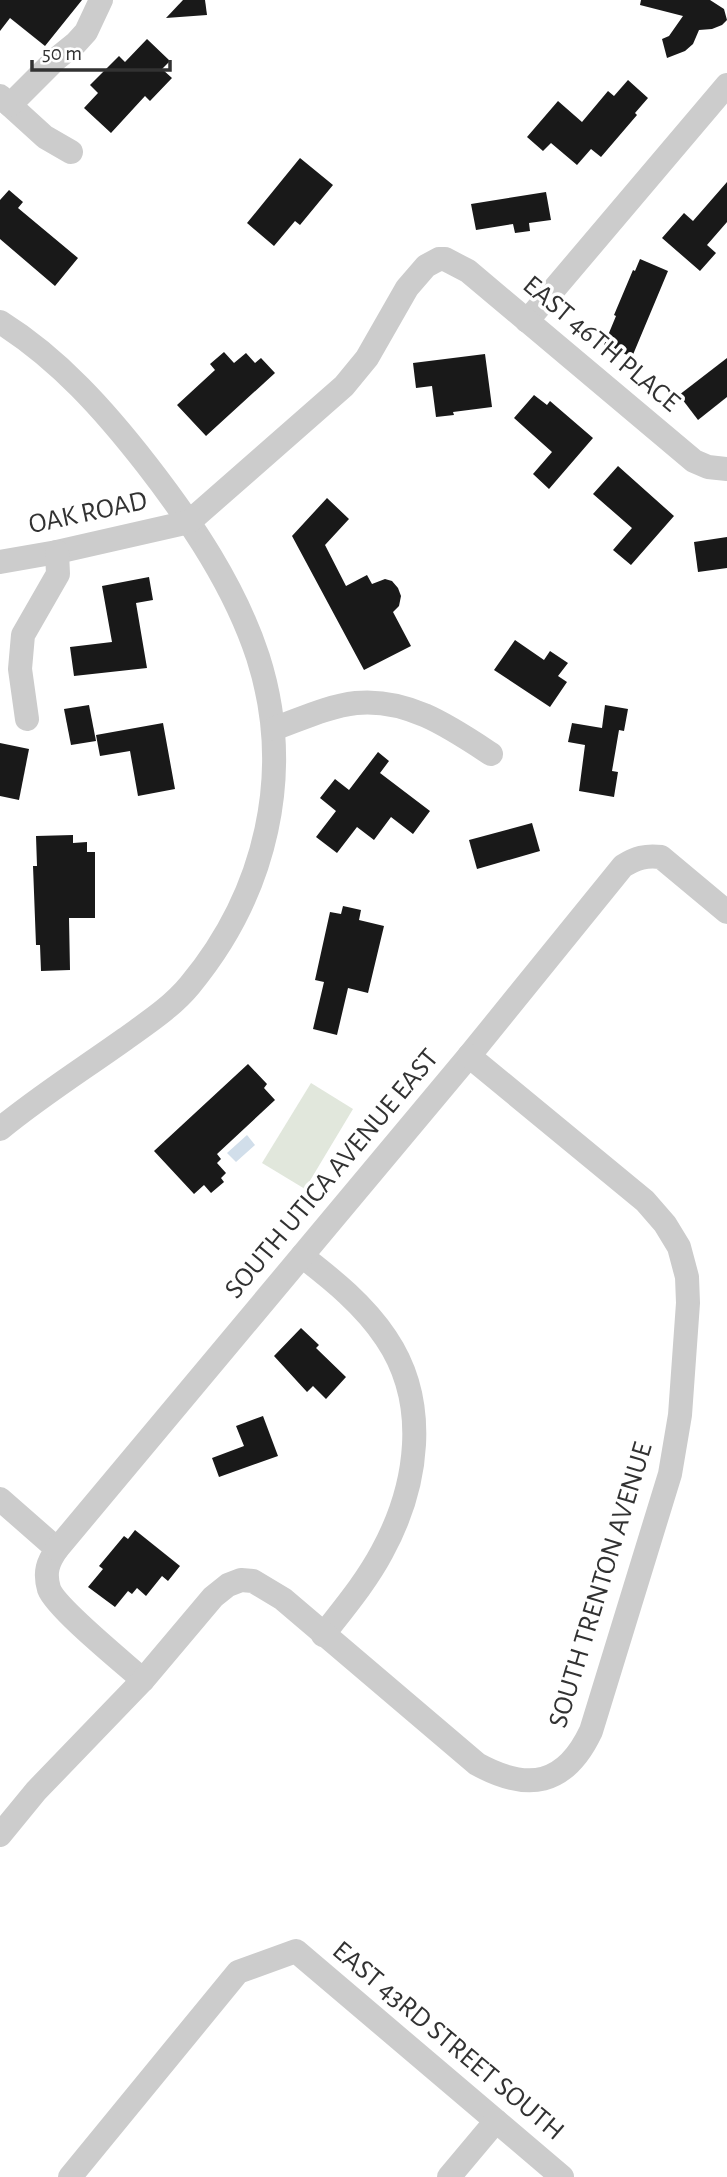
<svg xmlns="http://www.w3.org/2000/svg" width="727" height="2177" font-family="'Alegreya Sans',sans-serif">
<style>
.green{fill:#e1e7dc}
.water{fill:#d1deea}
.building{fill:#191919}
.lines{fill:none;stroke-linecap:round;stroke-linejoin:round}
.minor{stroke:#ccc;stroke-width:24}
.labels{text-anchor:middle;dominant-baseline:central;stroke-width:7;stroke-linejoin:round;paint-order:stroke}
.street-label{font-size:28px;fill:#323232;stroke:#fff}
</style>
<rect width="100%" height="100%" fill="#fff"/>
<path class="green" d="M311,1083L353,1109L305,1189L262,1163Z"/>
<path class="water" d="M247,1135L255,1145L236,1162L227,1153Z"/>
<g class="building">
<path d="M0,0H82L45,46L10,18L0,31Z"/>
<path d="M183,0H205L207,15L166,18Z"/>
<path d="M641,0H710L724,9L727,20L722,25L712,29L699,30L693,44L685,51L667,58L662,39L669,36L683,16L640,5Z"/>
<path d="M147,39L170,61L162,69L172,78L150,101L145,96L111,133L84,108L98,93L90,85L119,56L125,62Z"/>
<path d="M628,80L648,98L635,113L637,115L601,157L591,149L577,165L551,143L543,151L527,137L558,101L582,122L608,91L614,96Z"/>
<path d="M300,158L333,185L300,225L295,221L274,246L247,223Z"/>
<path d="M727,182V222L707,245L716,253L700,271L662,238L684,213L693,221Z"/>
<path d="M9,190L23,202L18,208L78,258L55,286L0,239V200Z"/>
<path d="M546,192L551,220L529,223L530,231L515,233L513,224L476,230L471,204Z"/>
<path d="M640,259L668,271L632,357L604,345L616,316L614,315L633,270L635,271Z"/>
<path d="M224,352L234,363L246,353L255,363L261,358L275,373L206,436L177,405L215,370L210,364Z"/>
<path d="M485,354L492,407L453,412L454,415L436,417L432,386L416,388L413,363Z"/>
<path d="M727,358V397L698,420L679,395Z"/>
<path d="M534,395L547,405L550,401L593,438L549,489L533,474L552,452L514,418Z"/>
<path d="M618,466L674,516L631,565L613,550L632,528L593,494Z"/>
<path d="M327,498L349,519L325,545L346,586L367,575L372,584L385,579L392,581L398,588L401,596L399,606L393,612L411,646L364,670L292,536Z"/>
<path d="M727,537V568L698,572L694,542Z"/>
<path d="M149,577L153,600L136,603L147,668L74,676L70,647L112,642L102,586Z"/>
<path d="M515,640L544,660L550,651L568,663L558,676L567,682L550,707L494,670Z"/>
<path d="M89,705L96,741L71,745L64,709Z"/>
<path d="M605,705L628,709L624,731L619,730L612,771L618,772L614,797L579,791L585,745L568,742L572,723L602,728Z"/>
<path d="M163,723L175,789L138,796L130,751L100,756L96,735Z"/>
<path d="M0,743L29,749L19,800L0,796Z"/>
<path d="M378,752L389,761L380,773L430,811L413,834L391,817L374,840L357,827L337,853L316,837L336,811L320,798L335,779L349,790Z"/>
<path d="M532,823L540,851L477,869L469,840Z"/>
<path d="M73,835V843L87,842V852H95V918H69L70,970L41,971L40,945H36L33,866H37L36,836Z"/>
<path d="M343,906L361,910L359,920L384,926L368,993L348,988L337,1035L313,1029L324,982L315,980L330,912L341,914Z"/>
<path d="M248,1064L267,1084L264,1088L275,1100L217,1154L221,1159L217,1163L226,1173L221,1178L224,1182L211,1193L204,1185L194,1194L154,1151Z"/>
<path d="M301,1328L319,1345L316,1348L346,1377L326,1399L313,1386L307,1392L274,1356Z"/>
<path d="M263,1416L278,1456L219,1477L212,1458L244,1446L236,1426Z"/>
<path d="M135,1530L180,1566L168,1581L162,1576L146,1596L137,1588L132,1594L128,1591L115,1607L88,1587L103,1569L99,1566L124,1536L128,1539Z"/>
</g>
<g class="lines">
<g class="minor">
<path d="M0,96L45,137L71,152"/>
<path d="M10,105L55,60L76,43L86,32L101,0"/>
<path d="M527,321L727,85"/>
<path d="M0,322C59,359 105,411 147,465C192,523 235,587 258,657C295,773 266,893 190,985C172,1007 147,1023 125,1039C83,1069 40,1096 0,1129"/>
<path d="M0,562L57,552L189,522L344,386L367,358L407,288L426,266L439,259H445L468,271L694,461L708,467L727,469"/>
<path d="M27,719L20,669L23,635L58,574L57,552"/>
<path d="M273,729C299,720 328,706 356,703C408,698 450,727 491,754"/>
<path d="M302,1256C333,1280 364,1305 386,1338C430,1403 418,1486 382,1552C366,1582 344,1608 323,1635"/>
<path d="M0,1499L57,1549C48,1562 44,1572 49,1589C56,1608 124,1663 143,1680"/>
<path d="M57,1549L469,1056L623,866C636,858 646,855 661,857L727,912"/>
<path d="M0,1835L36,1791L143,1680L213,1597L228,1585L241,1580L253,1581L283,1599L477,1764C528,1792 565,1786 591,1731L670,1474L680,1415L688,1303L687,1277L679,1247L665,1224L645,1201L469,1056"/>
<path d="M70,2177L238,1972L296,1951L562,2177"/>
<path d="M449,2177L496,2121"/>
</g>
</g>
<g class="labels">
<g class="street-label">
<text transform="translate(601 344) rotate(40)">EAST 46TH PLACE</text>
<text transform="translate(88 513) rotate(-12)">OAK ROAD</text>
<text transform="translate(332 1174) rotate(-50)">SOUTH UTICA AVENUE EAST</text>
<text transform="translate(601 1585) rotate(-73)">SOUTH TRENTON AVENUE</text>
<text transform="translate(448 2041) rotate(40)">EAST 43RD STREET SOUTH</text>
</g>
</g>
<path d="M32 60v10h138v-10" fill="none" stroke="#323232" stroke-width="3.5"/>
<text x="42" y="60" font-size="21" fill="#323232" stroke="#ffffff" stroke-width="5" paint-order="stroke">50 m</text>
</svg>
